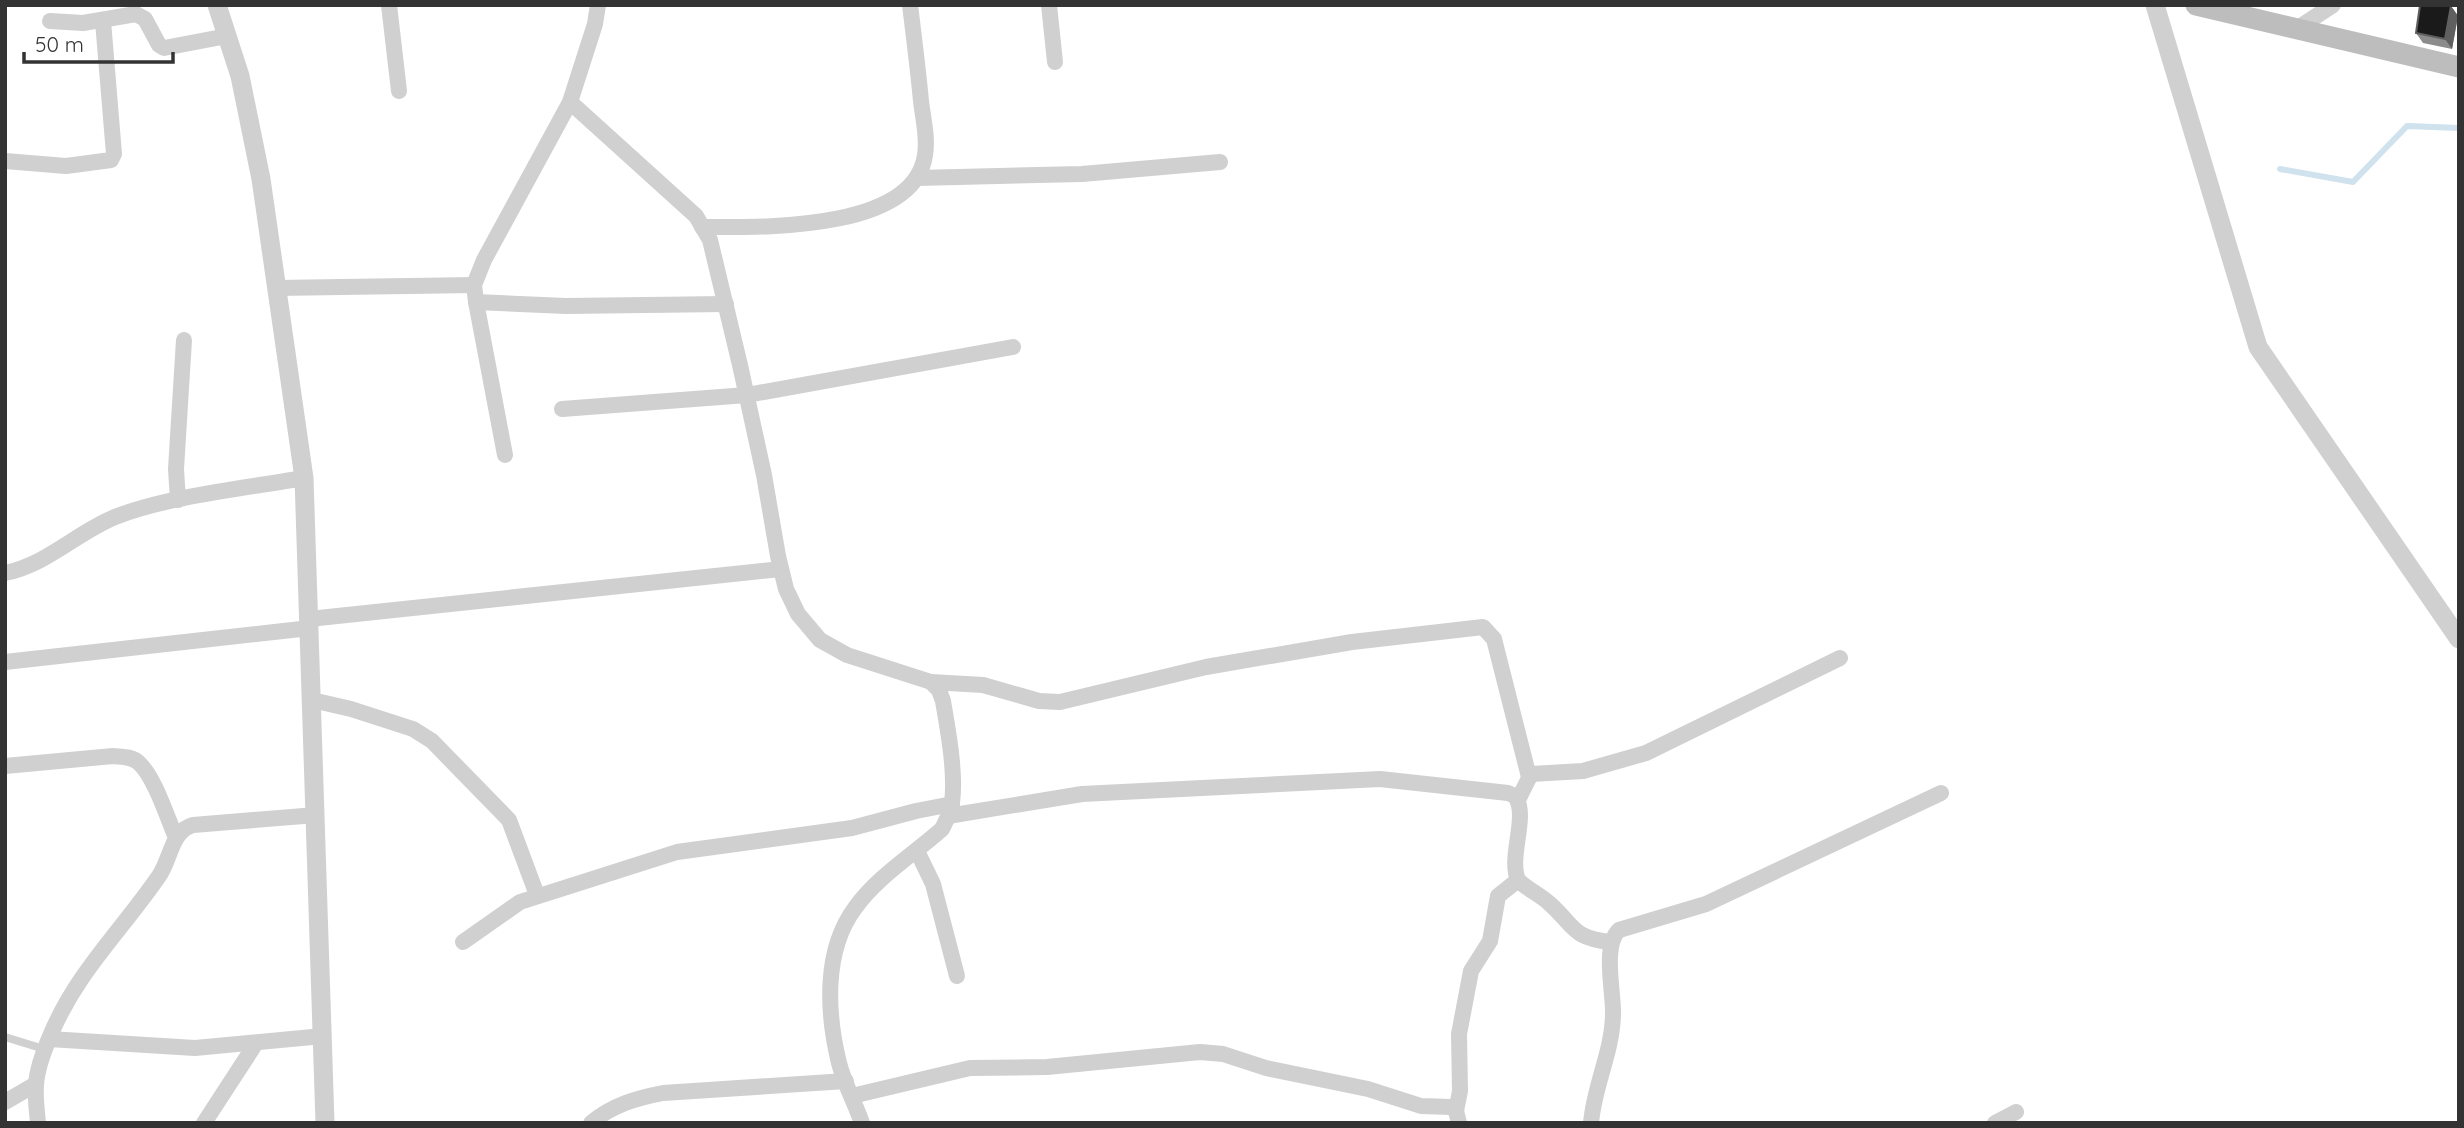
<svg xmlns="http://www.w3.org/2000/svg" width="2464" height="1128" font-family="Quicksand,sans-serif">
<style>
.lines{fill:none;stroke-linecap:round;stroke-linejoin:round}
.stream{stroke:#cfe2ee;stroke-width:6}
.service{stroke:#d0d0d0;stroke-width:8}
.minor{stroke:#d0d0d0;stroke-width:16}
.tertiary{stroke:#d0d0d0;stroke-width:19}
.secondary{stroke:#bdbdbd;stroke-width:21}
.wall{fill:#8c8c8c}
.shaded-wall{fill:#5f5f5f}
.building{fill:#1a1a1a;stroke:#5f5f5f;stroke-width:2}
</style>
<rect width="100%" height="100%" fill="#fff"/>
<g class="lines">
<path class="stream" d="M2280,169L2353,182L2407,126L2459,128"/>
<path class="service" d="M5,1037L44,1049"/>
<g class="minor">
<path d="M389,5L399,91"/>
<path d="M1049,5L1055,62"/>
<path d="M50,21L83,23L136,14L145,19L159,45L164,48L227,36"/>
<path d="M2295,30L2333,5"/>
<path d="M570,102L696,216L710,240L740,365L764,475L778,556L786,589L798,614L820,640L847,655L931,682L939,690L943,701C948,731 956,772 952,803C951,812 946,821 942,829C914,854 877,877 855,908C823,951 827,1014 839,1063C844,1083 855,1103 862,1123"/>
<path d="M5,161L66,166L111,160L114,154L103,21"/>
<path d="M917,178L1082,174L1220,162"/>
<path d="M702,227C760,227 914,232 925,155C928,137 923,119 921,101C918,69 914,37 910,5"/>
<path d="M276,288L474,285"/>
<path d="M476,302L566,306L726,304"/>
<path d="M562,409L747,395L1013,347"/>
<path d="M505,455L476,302L474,285L484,260L570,102L595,24L598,5"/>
<path d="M178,500L176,469L184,340"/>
<path d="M5,573C48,564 76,533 115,517C169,496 246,488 304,478"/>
<path d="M309,619L781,569"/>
<path d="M5,662L310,628"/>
<path d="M931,682L983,685L1039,701L1060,702L1206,667L1352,642L1483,627L1494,639L1529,777"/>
<path d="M312,700L351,709L413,729L432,741L509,820L537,895"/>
<path d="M5,766L113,756C122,757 132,756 139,763C155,778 167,817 176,838"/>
<path d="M1518,800L1531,774L1583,771L1646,753L1840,658"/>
<path d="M948,816L1082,794L1380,779L1508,793L1515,796C1529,816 1508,856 1518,880C1527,889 1539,894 1549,903C1575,926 1571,938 1611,942"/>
<path d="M917,851L933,884L957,976"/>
<path d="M463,942L520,902L677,852L852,828L916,811L952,804"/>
<path d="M49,1039L195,1048L323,1036"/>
<path d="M852,1096L970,1068L1047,1067L1200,1052L1223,1054L1266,1068L1368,1089L1421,1106L1451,1107L1456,1111L1459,1123"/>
<path d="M5,1102L36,1084"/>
<path d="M1456,1111L1460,1091L1459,1034L1471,971L1490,941L1498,896L1518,880"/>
<path d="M38,1123C37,1111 35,1098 36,1085C37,1068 44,1050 51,1034C77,972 122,930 159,876C171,859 171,831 193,825L316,815"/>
<path d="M204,1123L256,1043"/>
<path d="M591,1123C612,1105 637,1098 663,1093L846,1081"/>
<path d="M1591,1123C1594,1086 1612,1053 1613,1015C1614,993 1602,946 1619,930L1706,904L1941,793"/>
<path d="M1995,1123L2016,1112"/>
</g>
<g class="tertiary">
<path d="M217,5L240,76L261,179L304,478L325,1123"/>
<path d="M2155,5L2258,347L2459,639"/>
</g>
<path class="secondary" d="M2196,5L2459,67"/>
</g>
<path class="wall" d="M2451,6L2458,16L2452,49L2423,43L2416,33Z"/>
<path class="shaded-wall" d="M2451,6L2458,16L2452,49L2445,39Z"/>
<path class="building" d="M2420,5L2451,6L2445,39L2416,33Z"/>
<rect width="2464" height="1128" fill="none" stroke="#333333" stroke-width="14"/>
<path d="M24 52v10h149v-10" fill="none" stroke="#333333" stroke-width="3.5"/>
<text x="35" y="52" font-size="21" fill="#333333" stroke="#ffffff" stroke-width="5" paint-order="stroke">50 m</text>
</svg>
